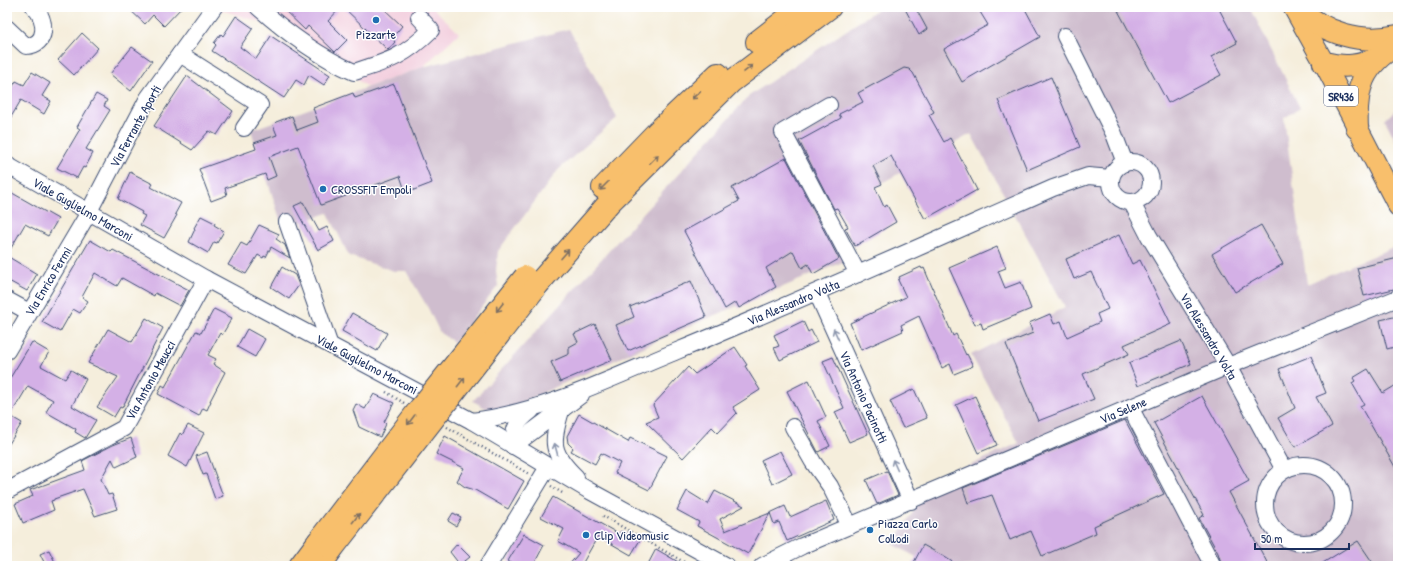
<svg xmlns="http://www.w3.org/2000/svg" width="1405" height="573" font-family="'Patrick Hand',sans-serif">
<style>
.built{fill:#f3cfde}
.industrial{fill:#cfbdce}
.building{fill:#d4b0e6}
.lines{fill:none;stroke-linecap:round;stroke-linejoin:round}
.minor-casing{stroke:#3c4c71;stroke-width:18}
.major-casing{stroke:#3c4c71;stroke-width:22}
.highway-casing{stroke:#3c4c71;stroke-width:24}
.path{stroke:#3c4c71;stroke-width:2.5;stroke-dasharray:1 3;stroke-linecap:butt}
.minor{stroke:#fff;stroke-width:16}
.major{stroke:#f8bf6c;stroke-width:20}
.highway{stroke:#f8bf6c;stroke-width:22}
.highway-bridge-casing{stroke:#3c4c71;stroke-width:24;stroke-linecap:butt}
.highway-bridge{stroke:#f8bf6c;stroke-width:22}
.oneway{stroke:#7e7064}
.oneway2{stroke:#8d97ae}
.poi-dot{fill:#1f6fb2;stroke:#fff;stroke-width:1.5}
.labels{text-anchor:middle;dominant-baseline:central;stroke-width:3;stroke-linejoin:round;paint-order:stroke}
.shield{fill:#fff;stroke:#5f6d8e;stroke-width:1}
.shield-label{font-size:12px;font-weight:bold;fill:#1b2f5e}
.poi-label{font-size:13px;fill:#1b2f5e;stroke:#fff;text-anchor:start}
.street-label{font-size:13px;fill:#1b2f5e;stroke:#fff}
</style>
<rect width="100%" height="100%" fill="#fff"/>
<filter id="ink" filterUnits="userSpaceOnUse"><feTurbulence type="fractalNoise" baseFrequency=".025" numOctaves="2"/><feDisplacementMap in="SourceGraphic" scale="8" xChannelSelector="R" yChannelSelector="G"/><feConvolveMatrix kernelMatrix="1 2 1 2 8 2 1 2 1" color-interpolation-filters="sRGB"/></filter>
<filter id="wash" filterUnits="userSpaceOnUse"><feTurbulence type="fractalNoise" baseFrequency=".012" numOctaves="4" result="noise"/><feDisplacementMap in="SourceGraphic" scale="16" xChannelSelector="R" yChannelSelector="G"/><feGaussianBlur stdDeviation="0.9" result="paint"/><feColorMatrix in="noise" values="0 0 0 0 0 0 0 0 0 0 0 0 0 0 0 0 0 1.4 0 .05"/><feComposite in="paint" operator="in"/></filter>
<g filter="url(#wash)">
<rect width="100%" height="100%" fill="#f5eedc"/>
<path class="built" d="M211,7H432L459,33L423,67L368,87L267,24Z"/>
<g class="industrial">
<path d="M881,7H1250L1300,108L1284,118L1307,284L1398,245V566H932L893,544L931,483L1019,443L971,355L1065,307L971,134L825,214L850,259L692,325L496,414L473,401L749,96Z"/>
<path d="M569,29L617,118L558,170L498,251L496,271L498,286L454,342L440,333L428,308L406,271H394L349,256L328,213L283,228L251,130L423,67Z"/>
<path d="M1398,107V145L1385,120Z"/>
</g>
<g id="blocks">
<g class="building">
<path d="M127,7H182L164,26L153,15L145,24Z"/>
<path d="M281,7H341L328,21L347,40L335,52L308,26L305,30Z"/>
<path d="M343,7H382L402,26L392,38L395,42L388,50Z"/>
<path d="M904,7H915L927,29L919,35Z"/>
<path d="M977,7H1024L1040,37L962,82L944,49L988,25Z"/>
<path d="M1116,7H1218L1237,43L1211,57L1221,75L1168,103Z"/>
<path d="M236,16L253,28L240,47L256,59L271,36L330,75L324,85L309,75L304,85L296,80L284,98L212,51L216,45L214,43L221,34L223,36Z"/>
<path d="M82,33L98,48L74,75L58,60Z"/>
<path d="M132,47L152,61L131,91L110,74Z"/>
<path d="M904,68L909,69L913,73L934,112L929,115L944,142L950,138L977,190L925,219L891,156L873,166L882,184L875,187L884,207L887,205L896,222L855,246L845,228L848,227L837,208L834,209L799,141L841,118L839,114L863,102L858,93Z"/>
<path d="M32,72L50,83L42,96L51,101L44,114L21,100L7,124V96L16,81L24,85Z"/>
<path d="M187,76L233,111L217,135L209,131L192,150L154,126Z"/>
<path d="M1051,77L1080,147L1027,170L998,100Z"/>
<path d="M394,84L432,183L406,193L400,176L321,205L298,146L269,157L276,176L267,180L265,174L225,188L227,195L211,201L199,169L256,149L254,143L277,135L273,125L276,122L292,116L297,130L318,122L313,108L353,93L355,98Z"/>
<path d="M96,94L107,100L104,106L110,110L86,149L93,153L85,168L83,167L77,178L57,168L80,129L77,127Z"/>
<path d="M786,158L839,259L813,274L808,264L802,268L793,251L766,268L776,287L739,308L736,302L725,309L684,231L739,201L732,188Z"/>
<path d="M130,172L153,184L151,187L181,203L175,214L177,215L164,238L140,225L145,216L141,214L142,212L118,199Z"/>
<path d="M7,190L58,219L48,236L25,224L7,255Z"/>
<path d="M303,202L319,231L327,227L334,241L318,250L294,206Z"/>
<path d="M201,216L215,223L214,225L224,231L217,243L214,242L208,253L189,242L195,229L194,228Z"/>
<path d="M259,225L279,234L276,239L285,245L290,258L271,247L266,257L264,256L263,258L258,255L246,274L228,265L241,243L247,246Z"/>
<path d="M1261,225L1283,264L1235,292L1212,254Z"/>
<path d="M1119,235L1132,264L1140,260L1171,324L1124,345L1129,354L1083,374L1094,399L1038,421L1006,344L1033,333L1029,323L1050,314L1054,324L1061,321L1067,337L1100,322L1097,314L1108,309L1091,272L1074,279L1066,259Z"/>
<path d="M90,240L111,252L113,250L189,290L180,306L155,293L154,296L122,278L117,286L95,273L82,297L88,301L80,313L73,309L60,332L42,322Z"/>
<path d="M997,247L1006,268L998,271L1005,288L1021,282L1031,309L983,329L981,323L975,325L949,268Z"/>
<path d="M7,256L37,274L27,291L7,280Z"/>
<path d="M1398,258V288L1364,296L1357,268Z"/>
<path d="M282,267L295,275L299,285L289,299L271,287Z"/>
<path d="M921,267L922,269L924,268L953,336L956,334L966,355L967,354L973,366L954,374L950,364L942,368L919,316L901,325L903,331L861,350L850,323L906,297L898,280L900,279L899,277Z"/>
<path d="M691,281L706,317L628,351L616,325L634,317L630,307Z"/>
<path d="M214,309L232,318L222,335L220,333L208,355L216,359L213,364L225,372L210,401H211L207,410L203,408L199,416L158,394L162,385L165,387L196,331L201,333Z"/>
<path d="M352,313L387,333L377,351L342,331Z"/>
<path d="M1398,316V346L1387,349L1380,320Z"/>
<path d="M146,318L163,328L122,408L120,407L114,417L97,407L118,377L88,363L108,329L132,342Z"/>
<path d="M803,321L808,332L811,330L817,342L780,360L774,348L779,346L774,335Z"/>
<path d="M595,324L612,360L560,382L551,362L569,354V347L578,342L574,334Z"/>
<path d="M247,329L265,339L255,357L237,347Z"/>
<path d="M1181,341L1191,364L1138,386L1129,363Z"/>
<path d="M32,342L49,352L41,366L65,379L71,370L86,379L72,406L96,420L85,438L75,432L76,429L46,412L53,400L28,386L10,416L22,423L7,447V383Z"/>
<path d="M735,347L747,365L745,366L760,390L733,407L737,413L718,433L712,427L683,458L646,422L658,417L653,405L688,367L695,374Z"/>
<path d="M1311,356L1326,393L1316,397L1332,426L1295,447L1278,418L1295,408L1279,369Z"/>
<path d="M833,357L868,434L849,442L835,412L844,408L823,361Z"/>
<path d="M1368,369L1383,393L1398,384V472L1360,406L1364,404L1352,383L1355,381L1353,378Z"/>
<path d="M809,380L826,417L818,421L830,446L818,452L787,391Z"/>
<path d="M914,389L927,418L903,428L890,401Z"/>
<path d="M374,394L394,403L384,422L386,424L380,437L359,427L353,410L356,404L365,409Z"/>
<path d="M975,396L997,445L978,453L956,405Z"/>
<path d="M1202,396L1249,481L1229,492L1269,566H1222L1218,553L1199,518L1204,515L1154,423Z"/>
<path d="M579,414L628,442L630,438L667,456L649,490L615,473L620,463L601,453L595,464L571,451L573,448L568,443L567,436Z"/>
<path d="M1125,420L1164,494L1094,526L1096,533L1042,556L1031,531L1010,540L992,495L968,503L963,488Z"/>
<path d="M188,425L204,433L187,467L168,456L180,433L182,435Z"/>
<path d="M445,436L524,481L508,509L475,490L465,487L457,481L464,468L436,454Z"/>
<path d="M131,438L137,457L116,467L112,459L101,479L108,495L112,494L117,509L95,516L83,489L80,490L54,499V500L51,501L54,510L23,523L15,504L33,496L30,490L85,470L82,461L113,445Z"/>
<path d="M780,451L792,474L772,484L761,460Z"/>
<path d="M207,452L223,496L215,499L206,474L203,475L196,456Z"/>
<path d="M887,471L898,495L877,504L866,480Z"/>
<path d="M687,491L708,504L715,491L744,506L720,519L725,531L770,513L748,554L697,526L699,522L677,510Z"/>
<path d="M553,497L619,534L621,531L640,540L631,555L598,536L581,566H568L579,553L558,541L564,529L541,517Z"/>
<path d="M826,501L834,520L787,541L779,522L774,524L770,513L785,506L790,517Z"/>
<path d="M453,513L461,517L456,526L448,521Z"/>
<path d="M524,534L544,545L533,566H516L508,561Z"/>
<path d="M1358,541L1375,566H1318Z"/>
<path d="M457,544L470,557L460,565L450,552Z"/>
<path d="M923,545L943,556L959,566H912Z"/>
<path d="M656,549L685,566H647Z"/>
<path d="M49,550L55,562L46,566L40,554Z"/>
</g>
</g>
</g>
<g filter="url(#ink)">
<use href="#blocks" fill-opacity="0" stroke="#3c4c71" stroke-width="1"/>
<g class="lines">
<defs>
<g id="minor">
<path d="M258,7C287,33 318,56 354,72C389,61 404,57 431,30L419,17"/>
<path d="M7,28L26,46C48,46 47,19 34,7"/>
<path d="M1065,36L1114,134L1125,163"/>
<path d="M180,54L260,105L244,128"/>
<path d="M829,105L783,132L858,274"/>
<circle cx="1131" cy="182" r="20"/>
<path d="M7,165L206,279L472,421L588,490L727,566"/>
<path d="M1132,203L1149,236L1228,366L1284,470"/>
<path d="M287,222L329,343"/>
<path d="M817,293L911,501"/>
<path d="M7,300L29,312"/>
<path d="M7,351L85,219L148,98L214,7"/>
<path d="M1130,407L1213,566"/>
<path d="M561,411C551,443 551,453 576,477"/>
<path d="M472,421C544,412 611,378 677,351C804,299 928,243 1053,188L1088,176L1111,178"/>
<path d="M793,427L813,462L830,486L850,526"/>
<path d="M513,446L581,395"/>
<path d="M513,446C513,427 517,422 531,411"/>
<circle cx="1304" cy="504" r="39"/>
<path d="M7,491L124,428L206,279"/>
<path d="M488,566L548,467"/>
<path d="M762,566L802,546L1228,366L1398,298"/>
</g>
<path id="major" d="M1293,7L1322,59L1398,206"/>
<g id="highway">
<path d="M1297,7C1324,34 1361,44 1398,36"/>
<path d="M757,42L802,7"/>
<path d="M1324,63C1344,68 1361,67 1379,57"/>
<path d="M1357,128C1355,89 1362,65 1398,44"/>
<path d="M603,188L658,131L718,74"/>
<path d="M539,283L609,203L731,82L830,7"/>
<path d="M300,566L318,542"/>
<path d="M320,566L332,549"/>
</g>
</defs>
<use href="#minor" class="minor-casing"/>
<use href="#major" class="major-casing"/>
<use href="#highway" class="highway-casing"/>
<g class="path">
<path d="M386,392L404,403"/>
<path d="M447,427L529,474"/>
<path d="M551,486L564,494"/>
<path d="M603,516L691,566"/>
</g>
<use href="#minor" class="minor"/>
<use href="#major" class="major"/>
<use href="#highway" class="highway"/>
<defs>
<g id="highway-bridge">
<path d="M318,542L421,407L525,277"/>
<path d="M332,549L539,283"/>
</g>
</defs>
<use href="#highway-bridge" class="highway-bridge-casing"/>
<use href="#highway-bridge" class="highway-bridge"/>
</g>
<defs><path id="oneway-shaft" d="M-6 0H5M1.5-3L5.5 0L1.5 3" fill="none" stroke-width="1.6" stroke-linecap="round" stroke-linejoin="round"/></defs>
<g class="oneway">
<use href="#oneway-shaft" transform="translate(748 69) rotate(-38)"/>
<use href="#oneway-shaft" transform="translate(696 95) rotate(137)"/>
<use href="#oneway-shaft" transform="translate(654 159) rotate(-45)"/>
<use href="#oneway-shaft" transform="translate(604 186) rotate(135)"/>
<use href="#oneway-shaft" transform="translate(565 254) rotate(-49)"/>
<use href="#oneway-shaft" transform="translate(500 307) rotate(128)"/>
<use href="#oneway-shaft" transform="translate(461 382) rotate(-52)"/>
<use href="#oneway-shaft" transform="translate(411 420) rotate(127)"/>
<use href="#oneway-shaft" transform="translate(356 518) rotate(-52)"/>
</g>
<g class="oneway2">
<use href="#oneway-shaft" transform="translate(836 334) rotate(-114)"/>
<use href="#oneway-shaft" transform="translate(556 449) rotate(-105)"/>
<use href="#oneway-shaft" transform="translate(895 465) rotate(-114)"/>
</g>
</g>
<g class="poi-dot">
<circle cx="376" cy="20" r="4"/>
<circle cx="323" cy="189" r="4"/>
<circle cx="870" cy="530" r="4"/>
<circle cx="586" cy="535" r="4"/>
</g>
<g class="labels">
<rect class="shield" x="1324" y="86" width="34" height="20" rx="3"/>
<g class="shield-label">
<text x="1341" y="96">SR436</text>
</g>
<g class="poi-label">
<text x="376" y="34" text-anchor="middle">Pizzarte</text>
<text x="331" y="189">CROSSFIT Empoli</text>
<text x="878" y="523">Piazza Carlo<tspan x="878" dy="15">Collodi</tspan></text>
<text x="594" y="535">Clip Videomusic</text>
</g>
<g class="street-label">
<text transform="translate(135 126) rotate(-61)">Via Ferrante Aporti</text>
<text transform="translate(83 209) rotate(30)">Viale Guglielmo Marconi</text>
<text transform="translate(48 281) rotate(-59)">Via Enrico Fermi</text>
<text transform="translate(793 302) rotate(-23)">Via Alessandro Volta</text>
<text transform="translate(1209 336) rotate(59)">Via Alessandro Volta</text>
<text transform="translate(367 364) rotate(28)">Viale Guglielmo Marconi</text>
<text transform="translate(150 380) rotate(-61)">Via Antonio Meucci</text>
<text transform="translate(864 397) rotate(66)">Via Antonio Pacinotti</text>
<text transform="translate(1123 410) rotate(-23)">Via Selene</text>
</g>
</g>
<rect width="1405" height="573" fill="none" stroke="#fff" stroke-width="24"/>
<path d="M1255 543v6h94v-6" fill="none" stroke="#1b2f5e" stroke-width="2"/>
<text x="1261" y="543" font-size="12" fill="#1b2f5e" stroke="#ffffff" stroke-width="3" paint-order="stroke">50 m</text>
</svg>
